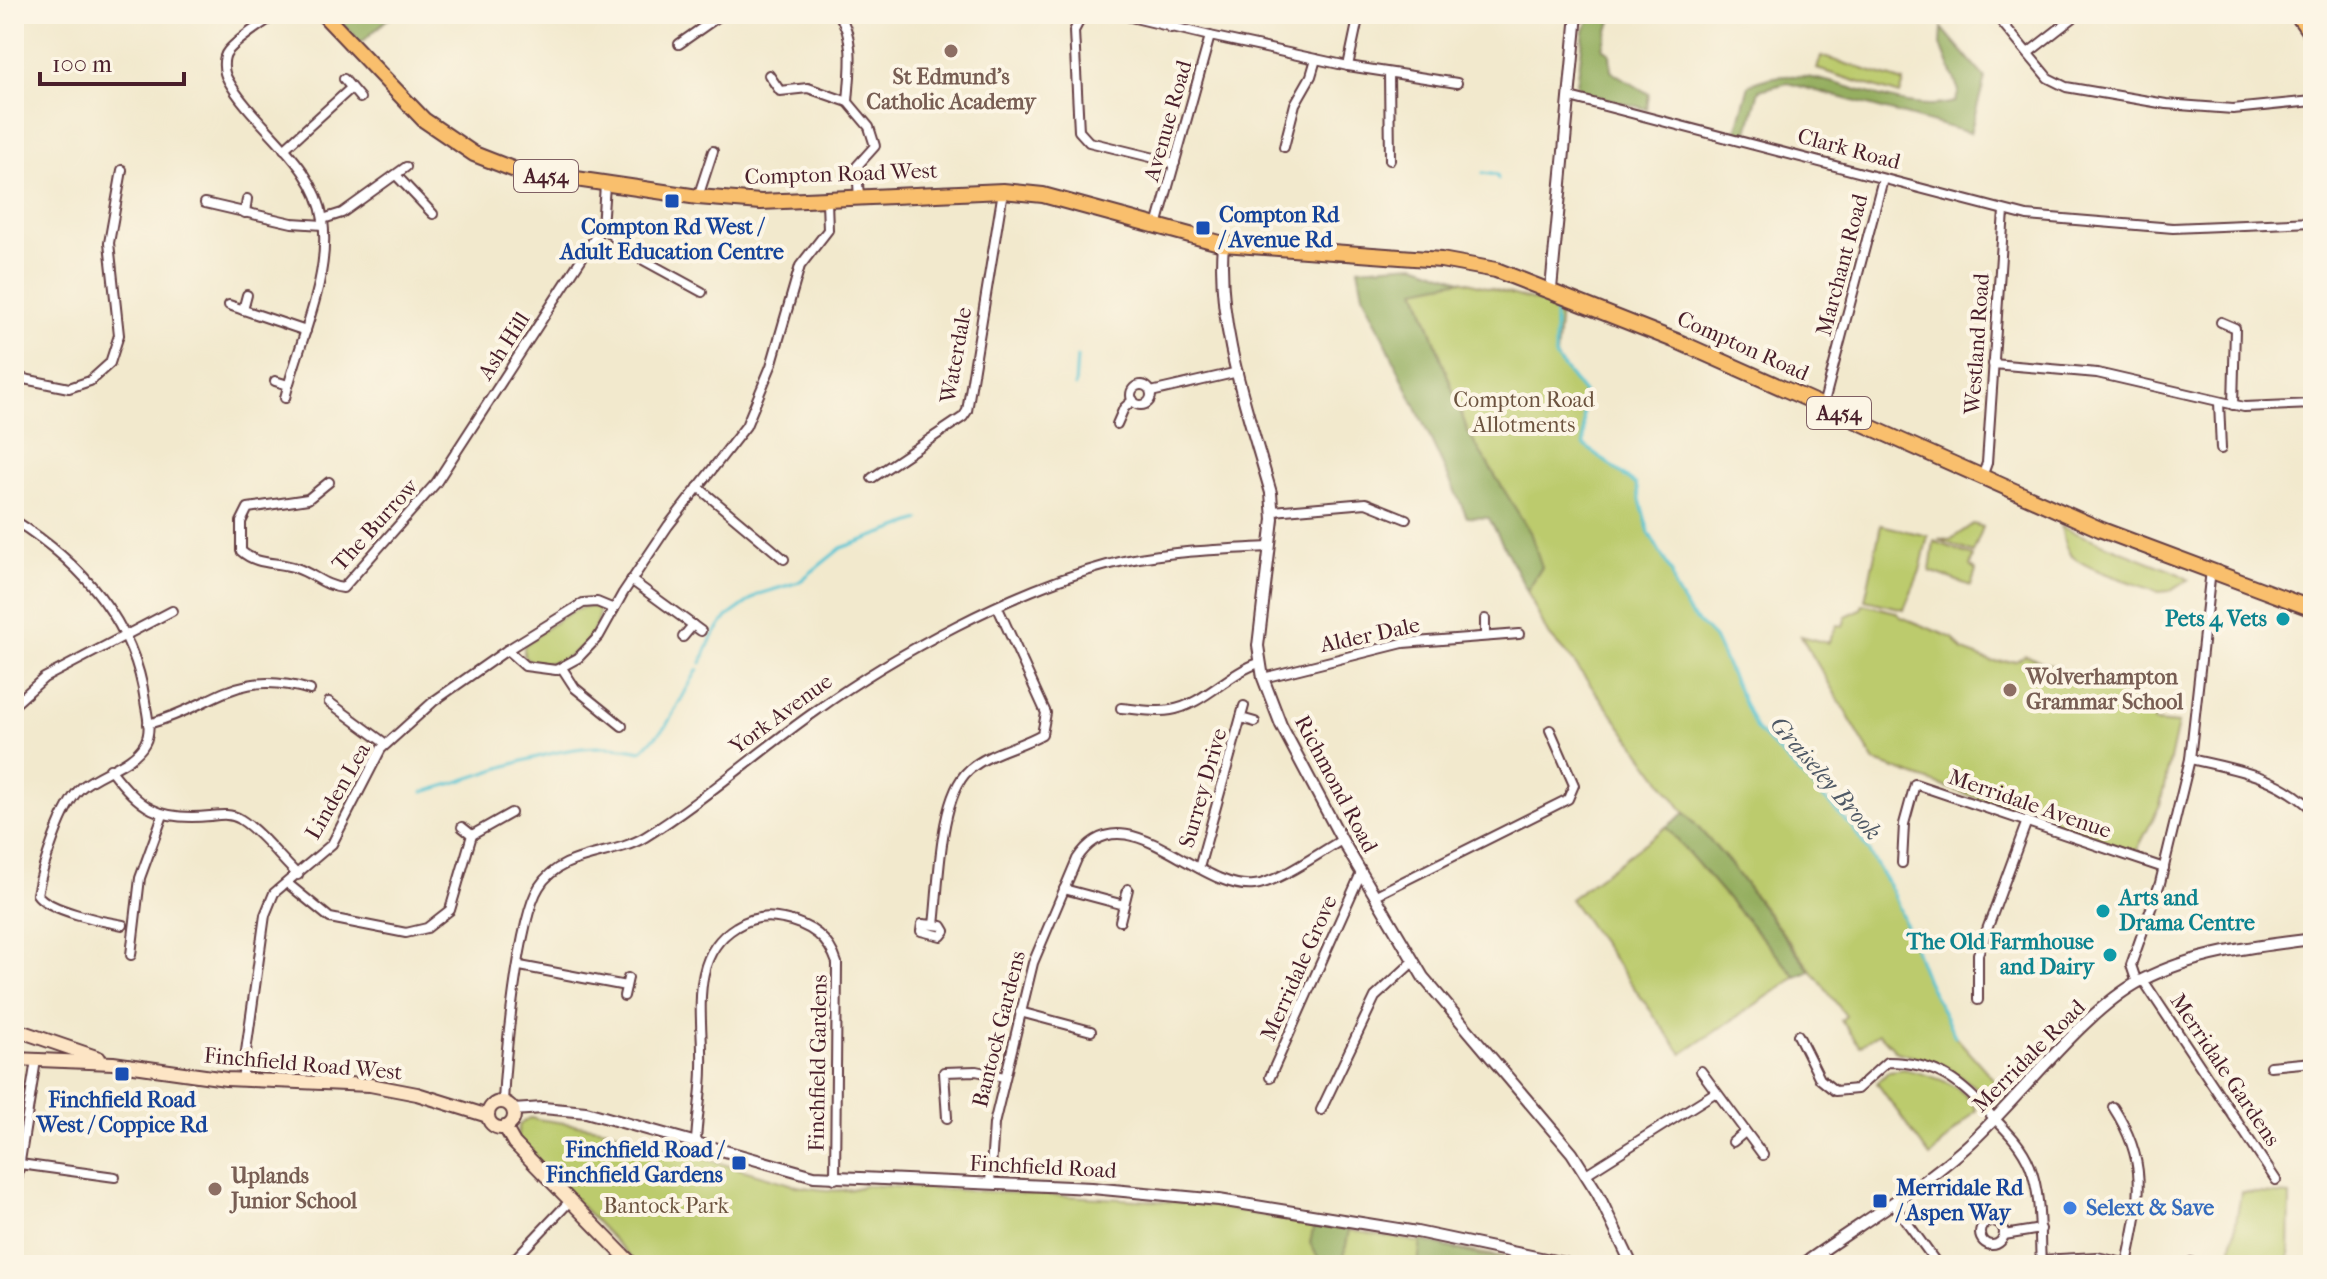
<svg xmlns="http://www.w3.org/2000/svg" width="2327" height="1279" font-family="'IM FELL French Canon',serif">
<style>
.green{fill:#bccb6d;stroke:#83754c;stroke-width:2}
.forest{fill:#95af60;stroke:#706746;stroke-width:2}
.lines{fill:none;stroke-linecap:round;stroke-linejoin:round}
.stream{stroke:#59c4d3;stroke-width:3}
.minor-casing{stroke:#633d43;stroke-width:12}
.tertiary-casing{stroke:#633d43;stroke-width:14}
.secondary-casing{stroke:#633d43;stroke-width:16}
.trunk-casing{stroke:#633d43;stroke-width:18}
.minor{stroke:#fff;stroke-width:8}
.tertiary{stroke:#fff;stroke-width:10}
.secondary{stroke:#fde5c5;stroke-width:12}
.trunk{stroke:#f9bf6d;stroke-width:14}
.education-dot{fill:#8d6e63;stroke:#fcf5e5;stroke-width:3}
.transit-dot{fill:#1a4fb4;stroke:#fcf5e5;stroke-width:3}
.culture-dot{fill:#0f9aa8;stroke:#fcf5e5;stroke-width:3}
.shop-dot{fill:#3f7fe0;stroke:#fcf5e5;stroke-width:3}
.labels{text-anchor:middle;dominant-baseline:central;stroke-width:8;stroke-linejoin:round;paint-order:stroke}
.shield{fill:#fcf5e5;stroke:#7f5f63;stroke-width:2}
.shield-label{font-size:20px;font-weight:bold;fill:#4a1f2b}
.education-label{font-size:22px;font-weight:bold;fill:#785e54;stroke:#fcf5e5;text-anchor:start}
.street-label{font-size:22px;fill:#4a1f2b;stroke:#fcf5e5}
.transit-label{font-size:22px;font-weight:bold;fill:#164399;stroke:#fcf5e5;text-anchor:start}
.park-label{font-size:22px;fill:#6c533f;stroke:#fcf5e5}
.culture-label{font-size:22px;font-weight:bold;fill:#0d838f;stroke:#fcf5e5;text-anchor:end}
.shop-label{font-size:22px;font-weight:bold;fill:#366cbe;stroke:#fcf5e5;text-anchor:start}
.water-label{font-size:24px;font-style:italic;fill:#4f5966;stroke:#fcf5e5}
</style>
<rect width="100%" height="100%" fill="#fcf5e5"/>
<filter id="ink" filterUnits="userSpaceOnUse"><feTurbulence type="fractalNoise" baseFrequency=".0125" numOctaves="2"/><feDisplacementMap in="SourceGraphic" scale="16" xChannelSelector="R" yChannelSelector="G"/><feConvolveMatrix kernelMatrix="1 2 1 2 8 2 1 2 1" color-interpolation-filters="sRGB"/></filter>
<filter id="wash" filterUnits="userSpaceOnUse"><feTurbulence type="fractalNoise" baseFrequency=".006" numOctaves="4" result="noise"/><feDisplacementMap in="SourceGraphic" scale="32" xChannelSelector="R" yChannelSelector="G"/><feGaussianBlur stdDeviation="1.8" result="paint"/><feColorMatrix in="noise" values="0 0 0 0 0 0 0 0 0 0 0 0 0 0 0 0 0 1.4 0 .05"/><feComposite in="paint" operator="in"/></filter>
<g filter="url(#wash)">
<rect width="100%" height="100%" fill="#f2e9cd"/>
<g class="green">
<path d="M1821,56L1904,82L1900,95L1817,69Z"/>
<path d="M1461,280L1560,308L1556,357L1583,392L1584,445L1636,485L1649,533L1672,573L1675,589L1690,614L1714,638L1756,729L1851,826L1865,846L1893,892L1927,981L1955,1036L2002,1089L1993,1099L1944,1065L1897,1052L1879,1033L1860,1046L1841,1020L1846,1016L1728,861L1685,813L1572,660L1547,633L1527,591L1542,567L1468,432L1416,288Z"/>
<path d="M1973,524L1983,527L1973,553L1938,539L1950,540Z"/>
<path d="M1881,525L1928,536L1920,571L1904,609L1865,600Z"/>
<path d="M2061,527L2180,574L2189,580L2169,591L2159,592C2135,583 2092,572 2073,557C2064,550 2064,538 2061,527Z"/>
<path d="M1934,541L1973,556L1970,566L1976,571L1971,586L1930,571Z"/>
<path d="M1863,604L1896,612L1901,617L1953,638L1963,651L1993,662L2016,661L2025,655L2155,706L2154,722L2178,724L2160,805L2135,854L1875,762L1801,636L1828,643L1837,625L1843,626L1846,616L1861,609Z"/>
<path d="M590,606L599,609C599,643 554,677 524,657V646C541,632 568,609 590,606Z"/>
<path d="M1666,827L1796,977L1682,1054L1570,899Z"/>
<path d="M1904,1069C1932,1076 1962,1082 1976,1110L1930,1157L1877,1083L1889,1071Z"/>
<path d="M530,1118L606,1129L797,1186C821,1190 843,1194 866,1185L1192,1203L1551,1265H638L521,1144L517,1137L519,1125Z"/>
<path d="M2241,1192L2290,1195L2289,1258L2313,1261V1265H2234L2232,1246Z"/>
</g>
<g class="forest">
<path d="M334,14H393L361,43Z"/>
<path d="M1592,14H1613L1603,48L1610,53L1611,71L1649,94L1647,109L1580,92L1577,85L1584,31Z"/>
<path d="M1942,28L1985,78L1970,133L1788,83L1759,90L1747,135L1736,132L1749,85C1817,52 1886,120 1955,102L1959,91L1941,45Z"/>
<path d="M1415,264L1461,280L1416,289L1468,432L1530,532L1542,567L1527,591L1489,518L1467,517L1363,294L1358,268Z"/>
<path d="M1685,813L1728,861L1810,971L1796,977L1666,827Z"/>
<path d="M1314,1225L1349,1230L1344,1256L1387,1265H1322L1310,1243Z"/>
<path d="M1421,1240L1477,1255L1551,1265H1418Z"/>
</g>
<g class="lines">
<g class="stream">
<path d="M1483,173L1497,175L1498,179"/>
<path d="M1555,304V357L1583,392L1584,445L1636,485L1649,533L1672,573L1675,589L1690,614L1714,638L1756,729L1851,826L1865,846L1893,892L1927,981L1955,1036"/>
<path d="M1075,386L1077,357"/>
<path d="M701,663L712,637L727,617L759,594L799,582L841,548L920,520"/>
<path d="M423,792C492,775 567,734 641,751L666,726L698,669"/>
</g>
</g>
</g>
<g filter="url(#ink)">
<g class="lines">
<defs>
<g id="minor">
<path d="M276,14C261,25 240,37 228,51C222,58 223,72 228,80C254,127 315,162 323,220C331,279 299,341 285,398"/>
<path d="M839,14C856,41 850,72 848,102L869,127L875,146L857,166L859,199"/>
<path d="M1083,14L1074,31L1079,131L1089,142L1175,163"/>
<path d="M1118,14L1210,36"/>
<path d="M1995,14L2048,78L2066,87L2166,104L2233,109L2313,101"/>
<path d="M1171,28L1175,14"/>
<path d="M679,44L722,14"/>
<path d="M2028,53L2078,14"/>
<path d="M1348,66L1359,14"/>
<path d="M1389,73L1390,160"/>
<path d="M769,75L780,91L808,88L848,102"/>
<path d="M344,79L360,98"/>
<path d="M1570,97L2027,216L2173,228L2313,222"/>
<path d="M1284,147L1295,104L1311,76L1316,59"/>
<path d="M284,149L350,89"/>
<path d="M396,175L433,214"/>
<path d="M698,197L713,151"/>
<path d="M205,203L292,223L323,225"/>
<path d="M245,213L247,199"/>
<path d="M323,219L342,213L406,167"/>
<path d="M1157,226L1210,36L1348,66L1457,83"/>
<path d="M602,227L636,256L702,292"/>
<path d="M229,305L306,331"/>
<path d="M243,310L247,295"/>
<path d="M2221,322L2235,328L2233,405"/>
<path d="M1993,364L2097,373L2244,407L2313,404"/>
<path d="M14,377L69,388L90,381L110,363L119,335L109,243L122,170"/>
<path d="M275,381L288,385"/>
<circle cx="1141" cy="395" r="10"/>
<path d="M1151,392L1238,372"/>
<path d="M2219,402L2221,449"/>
<path d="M1823,406L1883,179"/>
<path d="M1117,424L1124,408L1133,400"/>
<path d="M1982,477L1987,463L2004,211"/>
<path d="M872,478L963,417L967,411L1003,191"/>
<path d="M329,482L308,499L248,508L241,522V551C258,566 276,561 296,568C314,574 324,586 343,588L436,483L602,227L605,185"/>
<path d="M698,487L784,559"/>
<path d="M1273,511L1366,503L1406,519"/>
<path d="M14,520C80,562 134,621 145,701C147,714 152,730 145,743C133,765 99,772 81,788C62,804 42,869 37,894C47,910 104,922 123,925"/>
<path d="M631,580L701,631"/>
<path d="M1485,619V635"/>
<path d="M683,637L693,625"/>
<path d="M507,650L583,603L597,602L614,609"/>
<path d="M562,668L575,688L622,726"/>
<path d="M1263,678L1403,643L1519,634"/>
<path d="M329,702L386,744"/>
<path d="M14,705L44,678L172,611"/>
<path d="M1121,708C1137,709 1155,713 1171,710C1203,705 1228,673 1259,663"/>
<path d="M1241,718L1255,722"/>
<path d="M148,724C216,706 234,667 310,690"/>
<path d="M2190,759C2236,769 2278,776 2313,810"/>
<path d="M110,769C141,809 158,821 210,816C219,815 231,813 240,819C261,832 280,858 298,875"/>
<path d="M462,827L472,835"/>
<path d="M1902,863L1904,824L1915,784L2164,868"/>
<path d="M1199,868L1244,706"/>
<path d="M287,883L330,918L406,933L427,928L450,910L472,835L511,813"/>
<path d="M1064,889L1124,905"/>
<path d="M1374,896L1568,799L1574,785L1550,730"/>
<path d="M1120,921L1128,889"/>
<path d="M934,925L922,924L921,931L941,936L945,931L942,926L934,925C939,885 939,796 969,770C989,752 1020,747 1042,734L1046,713L998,608"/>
<path d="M131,955L140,878L163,815"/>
<path d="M520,966L626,986"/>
<path d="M2143,980L2276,1180"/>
<path d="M2137,983L2131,965L2160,883L2190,759L2211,570"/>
<path d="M624,996L628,978"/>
<path d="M1978,1000V954L2027,821"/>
<path d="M1020,1012L1091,1031"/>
<path d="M1798,1035L1820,1079L1835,1091L1857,1089L1887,1062C1938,1062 1960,1082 1993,1117C2008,1132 2022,1146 2030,1166C2042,1198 2039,1232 2041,1265"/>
<path d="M2270,1066L2313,1062"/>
<path d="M1701,1071L1763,1155"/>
<path d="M1270,1077L1361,873"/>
<path d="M242,1080L265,915L274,893L332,844L381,749L434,701L507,650L525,666L556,670L578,658L599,636L623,593L668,526L746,426L771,366L800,266L828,230L827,201"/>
<path d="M503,1102C505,1059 518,920 539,887C561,851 612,857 645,837C702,802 760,750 816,711C895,654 1013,590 1107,565C1159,551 1216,550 1269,547"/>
<path d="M2113,1107C2150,1164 2140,1201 2127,1264"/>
<path d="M1321,1110L1375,997L1414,961"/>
<path d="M947,1118L944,1072L976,1071L1004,1077"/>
<path d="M696,1142C697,1117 702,1092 702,1068C704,1019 687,957 736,927C751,917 766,915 783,919C809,924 829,938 837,963L835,1179"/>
<path d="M1733,1142L1745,1132"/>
<path d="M20,1164L115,1177"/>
<path d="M1586,1174L1716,1092"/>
<path d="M990,1183L994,1124L1033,963L1077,859C1123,788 1197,891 1254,885C1278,883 1320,852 1342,840"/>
<path d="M14,1199L36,1060"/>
<path d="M1893,1203L1938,1265"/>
<circle cx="1992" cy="1233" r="12"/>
<path d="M2004,1235L2041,1229"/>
<path d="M1821,1252L1830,1265"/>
<path d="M2041,1260L2097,1257L2133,1265"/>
<path d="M509,1265L571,1200"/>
<path d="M2190,1265L2191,1262"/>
</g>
<g id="tertiary">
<path d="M1223,244C1216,327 1249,415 1271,493L1273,519L1258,646L1263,678L1281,725L1342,840L1423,977L1572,1153L1598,1194L1632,1265"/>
<path d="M1551,289L1577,14"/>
<path d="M513,1110L543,1108L586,1112L814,1176L1092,1188L1219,1200L1417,1232L1574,1265"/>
<path d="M1802,1265C1856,1226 1915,1192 1965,1148C2019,1100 2081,1012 2142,980C2194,953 2255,946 2313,939"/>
</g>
<g id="secondary">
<path d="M14,1029L99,1058"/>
<path d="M14,1059L113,1063L226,1079L370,1085L417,1094L488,1116"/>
<circle cx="501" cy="1115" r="13"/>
<path d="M505,1127L514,1143L633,1265"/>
</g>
<g id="trunk">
<path d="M323,14L424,120L474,154L515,170L698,197L761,202L1003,191L1043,195L1223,244L1441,260L1496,270L1679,342L2102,530L2313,609"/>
<path d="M2297,14L2313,37"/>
</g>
</defs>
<use href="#minor" class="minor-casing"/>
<use href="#tertiary" class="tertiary-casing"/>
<use href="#secondary" class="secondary-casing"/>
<use href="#trunk" class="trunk-casing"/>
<use href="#minor" class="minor"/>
<use href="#tertiary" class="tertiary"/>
<use href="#secondary" class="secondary"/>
<use href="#trunk" class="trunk"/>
</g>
</g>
<g class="education-dot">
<circle cx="951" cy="51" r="8"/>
<circle cx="2010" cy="690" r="8"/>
<circle cx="215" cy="1189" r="8"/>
</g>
<g class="transit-dot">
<rect x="664" y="193" width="16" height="16" rx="4"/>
<rect x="1195" y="220" width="16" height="16" rx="4"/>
<rect x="114" y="1066" width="16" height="16" rx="4"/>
<rect x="731" y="1155" width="16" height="16" rx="4"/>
<rect x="1872" y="1193" width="16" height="16" rx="4"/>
</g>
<g class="culture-dot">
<circle cx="2283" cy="619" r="8"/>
<circle cx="2103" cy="911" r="8"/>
<circle cx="2110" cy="955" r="8"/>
</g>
<circle class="shop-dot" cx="2070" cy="1208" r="8"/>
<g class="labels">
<g class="shield">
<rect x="514" y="160" width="64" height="32" rx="6"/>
<rect x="1807" y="397" width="64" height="32" rx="6"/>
</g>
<g class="shield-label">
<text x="546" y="176">A454</text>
<text x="1839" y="413">A454</text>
</g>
<g class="education-label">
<text x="951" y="77" text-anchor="middle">St Edmund's<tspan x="951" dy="25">Catholic Academy</tspan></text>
<text x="2026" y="677">Wolverhampton<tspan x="2026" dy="25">Grammar School</tspan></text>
<text x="231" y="1176">Uplands<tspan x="231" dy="25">Junior School</tspan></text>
</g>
<g class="street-label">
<text transform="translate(1168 121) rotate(-74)">Avenue Road</text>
<text transform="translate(1849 149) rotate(15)">Clark Road</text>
<text transform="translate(841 174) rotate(-2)">Compton Road West</text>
<text transform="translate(1842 265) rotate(-75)">Marchant Road</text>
<text transform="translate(1977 344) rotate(-86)">Westland Road</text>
<text transform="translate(504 346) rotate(-57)">Ash Hill</text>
<text transform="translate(1743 346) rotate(24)">Compton Road</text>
<text transform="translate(956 355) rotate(-80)">Waterdale</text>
<text transform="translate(375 525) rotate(-48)">The Burrow</text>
<text transform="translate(1370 635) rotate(-12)">Alder Dale</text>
<text transform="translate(781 714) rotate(-36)">York Avenue</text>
<text transform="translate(1336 784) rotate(62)">Richmond Road</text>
<text transform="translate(1203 788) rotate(-74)">Surrey Drive</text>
<text transform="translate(338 791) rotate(-60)">Linden Lea</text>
<text transform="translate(2030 804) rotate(19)">Merridale Avenue</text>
<text transform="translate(1299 968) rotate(-66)">Merridale Grove</text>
<text transform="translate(999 1029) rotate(-76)">Bantock Gardens</text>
<text transform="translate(2029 1056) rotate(-45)">Merridale Road</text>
<text transform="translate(818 1063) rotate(-89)">Finchfield Gardens</text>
<text transform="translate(303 1064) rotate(5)">Finchfield Road West</text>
<text transform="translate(2225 1070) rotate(56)">Merridale Gardens</text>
<text transform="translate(1043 1167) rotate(3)">Finchfield Road</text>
</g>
<g class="transit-label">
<text x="1219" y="215">Compton Rd<tspan x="1219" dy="25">/ Avenue Rd</tspan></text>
<text x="672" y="227" text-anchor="middle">Compton Rd West /<tspan x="672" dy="25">Adult Education Centre</tspan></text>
<text x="122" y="1100" text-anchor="middle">Finchfield Road<tspan x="122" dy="25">West / Coppice Rd</tspan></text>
<text x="723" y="1150" text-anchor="end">Finchfield Road /<tspan x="723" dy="25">Finchfield Gardens</tspan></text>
<text x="1896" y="1188">Merridale Rd<tspan x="1896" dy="25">/ Aspen Way</tspan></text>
</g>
<g class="park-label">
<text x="1524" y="400">Compton Road<tspan x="1524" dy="25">Allotments</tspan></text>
<text x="666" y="1206">Bantock Park</text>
</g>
<g class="culture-label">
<text x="2267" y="619">Pets 4 Vets</text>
<text x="2119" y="898" text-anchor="start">Arts and<tspan x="2119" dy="25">Drama Centre</tspan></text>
<text x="2094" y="942">The Old Farmhouse<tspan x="2094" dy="25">and Dairy</tspan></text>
</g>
<g class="shop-label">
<text x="2086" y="1208">Selext &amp; Save</text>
</g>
<g class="water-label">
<text transform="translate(1826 778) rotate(49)">Graiseley Brook</text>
</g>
</g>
<rect width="2327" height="1279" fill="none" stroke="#fcf5e5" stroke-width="48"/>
<path d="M40 72v12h144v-12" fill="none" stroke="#4a1f2b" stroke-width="4"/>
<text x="52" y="72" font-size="24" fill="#4a1f2b" stroke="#fcf5e5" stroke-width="6" paint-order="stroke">100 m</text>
</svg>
